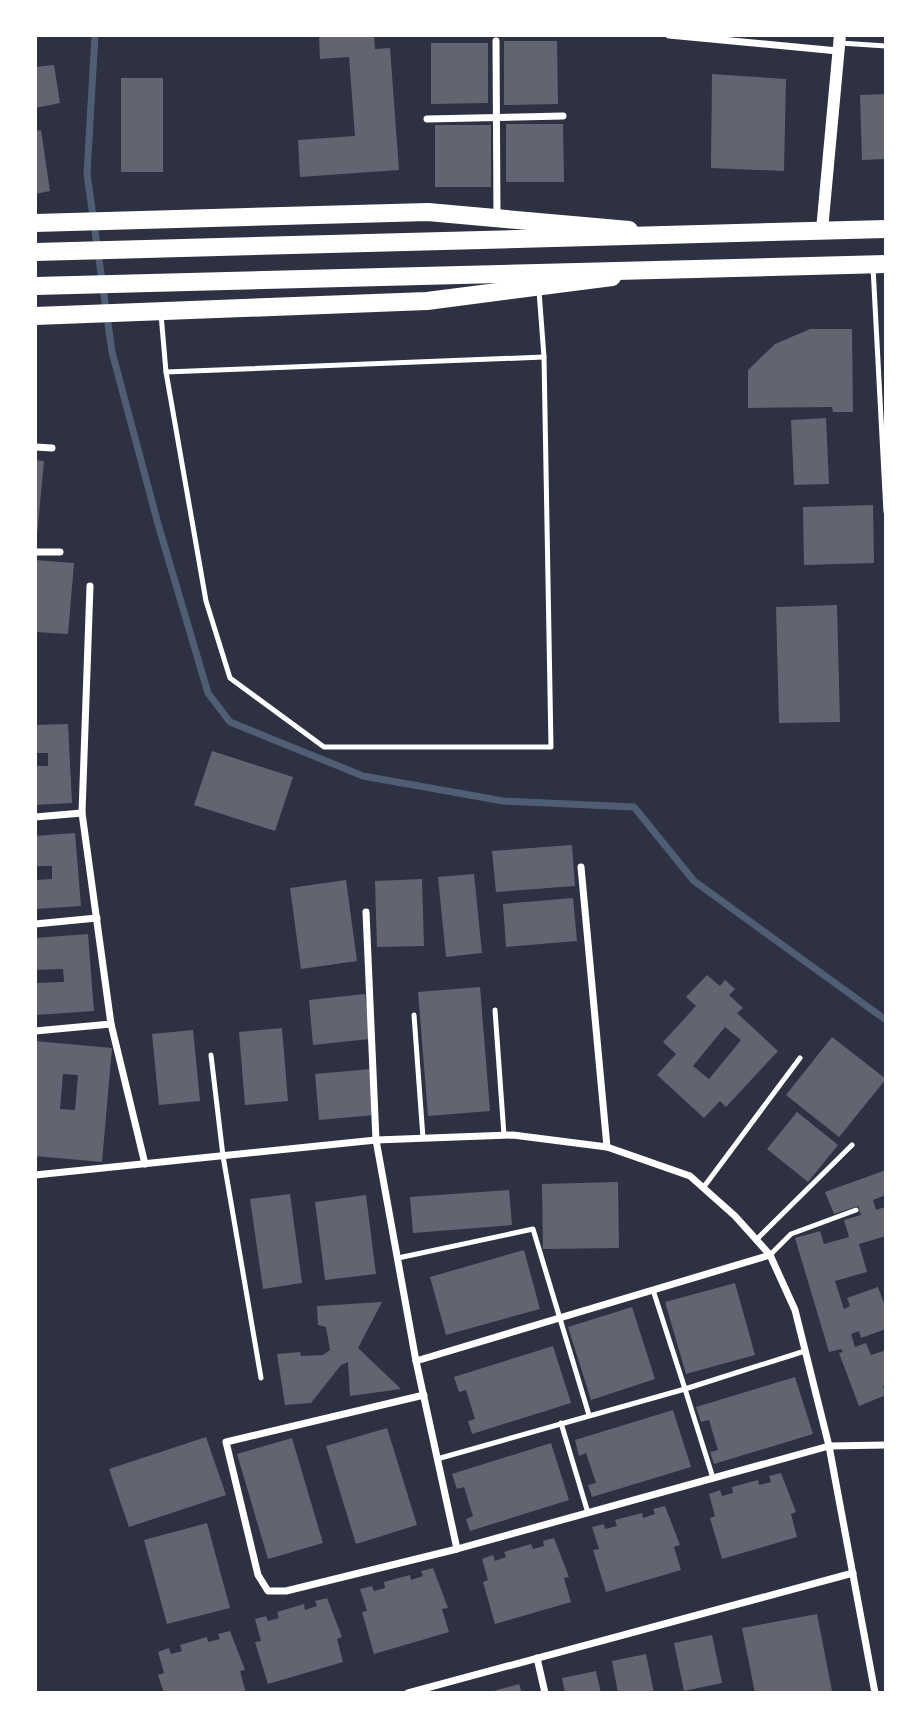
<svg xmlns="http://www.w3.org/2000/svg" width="921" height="1728" font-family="'Asap Condensed',sans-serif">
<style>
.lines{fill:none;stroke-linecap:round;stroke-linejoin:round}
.stream{stroke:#4f5d75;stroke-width:7}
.building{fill:#626471;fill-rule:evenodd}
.service{stroke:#fff;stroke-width:5}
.minor{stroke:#fff;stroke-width:7}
.tertiary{stroke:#fff;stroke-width:12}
.primary{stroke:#fff;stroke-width:18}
.trunk{stroke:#fff;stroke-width:18}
</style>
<rect width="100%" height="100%" fill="#2d3142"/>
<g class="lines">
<path class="stream" d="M95,35L87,174L112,352L158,524L208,693L230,722L363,776L503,801L634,807L694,881L886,1020"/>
</g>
<g class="building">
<path d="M319,35H374L375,49L390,48L399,170L300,177L298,140L355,136L349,57L320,59Z"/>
<path d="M504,41H557L558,104L504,105Z"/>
<path d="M431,43H488V103L431,104Z"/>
<path d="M54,65L60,103L35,108V67Z"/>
<path d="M712,74L786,79L784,171L711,168Z"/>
<rect x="121" y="78" width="42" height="94"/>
<path d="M886,94V159L862,160L860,95Z"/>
<path d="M506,124H563L564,182H506Z"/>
<rect x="435" y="125" width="56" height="62"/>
<path d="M41,130L50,191L35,194V131Z"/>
<path d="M810,329H852L853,412H833L832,407L748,408V370L775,344Z"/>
<path d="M826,418L829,484L794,485L791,420Z"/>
<path d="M35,460L44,461L37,536H35Z"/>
<path d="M873,505L874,563L804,565L803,507Z"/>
<path d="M35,560L74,563L68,634L35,632Z"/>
<path d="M837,605L840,722L779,723L776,607Z"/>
<path d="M68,724L72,803L35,805V766H48V753H35V725Z"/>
<path d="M212,751L293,777L275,831L194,805Z"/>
<path d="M75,833L81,906L35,909V880L52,879V866H35V836Z"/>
<path d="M572,845L575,886L496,892L492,851Z"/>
<path d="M474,874L482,953L446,957L438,877Z"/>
<path d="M422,879L424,946L377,947L375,881Z"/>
<path d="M346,880L357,961L301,969L290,888Z"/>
<path d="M573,898L577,941L506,947L503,904Z"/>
<path d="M88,934L94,1011L35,1015V983L64,982L63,969L35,970V938Z"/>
<path d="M707,975L720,986L725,980L735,989L729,995L743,1008L737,1013L778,1051L726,1107L720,1101L704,1118L657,1075L676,1054L663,1042L696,1006L686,997ZM725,1027L741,1040L709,1079L693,1066Z"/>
<path d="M480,987L490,1111L428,1116L418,992Z"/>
<path d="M365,994L370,1039L313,1045L309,1000Z"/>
<path d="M282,1028L288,1101L245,1105L239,1032Z"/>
<path d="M193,1030L200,1101L159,1105L152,1034Z"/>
<path d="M832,1037L886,1079L839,1137L786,1095Z"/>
<path d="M35,1041L112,1048L102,1162L35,1156ZM63,1074L78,1075L75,1110L60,1109Z"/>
<path d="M371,1069L375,1115L319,1120L315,1074Z"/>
<path d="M797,1112L838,1145L808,1182L767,1149Z"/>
<path d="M886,1170V1195L873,1200L876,1210L885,1207L886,1236L859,1244L867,1272L835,1281L844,1309L850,1306L847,1298L878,1287L886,1309V1329L861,1338L859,1331L851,1334L855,1347L866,1343L871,1355L886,1350V1385L883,1386L886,1395L859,1406L839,1353L843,1352L841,1349L829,1352L795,1238L820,1231L824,1244L849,1237L844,1220L861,1215L858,1206L834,1214L825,1192Z"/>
<path d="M618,1182L619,1248L543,1249L542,1184Z"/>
<path d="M509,1190L512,1225L413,1233L410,1197Z"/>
<path d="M290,1194L302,1283L263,1289L250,1199Z"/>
<path d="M366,1195L376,1274L325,1280L315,1202Z"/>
<path d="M524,1250L540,1309L446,1335L430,1277Z"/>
<path d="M735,1283L755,1355L686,1374L665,1302Z"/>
<path d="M382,1302L358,1348L401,1389L350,1396L348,1362L341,1365L311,1403L285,1405L277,1354L300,1352L301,1356L323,1355L330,1350L326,1327L318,1325L317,1306Z"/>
<path d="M632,1307L655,1379L591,1400L568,1327Z"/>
<path d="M553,1346L571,1403L472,1434L468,1421L475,1419L466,1390L459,1392L454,1377Z"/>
<path d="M795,1377L813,1434L714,1464L710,1452L718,1450L709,1420L701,1422L696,1407Z"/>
<path d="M673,1410L691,1467L592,1497L588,1485L596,1483L586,1453L579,1456L575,1440Z"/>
<path d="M387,1428L417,1525L356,1544L326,1446Z"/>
<path d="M206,1437L226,1495L129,1527L109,1469Z"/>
<path d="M292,1438L323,1543L268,1559L237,1454Z"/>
<path d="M551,1443L569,1500L470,1531L466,1519L473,1516L464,1487L457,1489L452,1474Z"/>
<path d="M781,1473L796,1512L791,1514L797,1537L722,1559L710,1518L715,1516L709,1494L720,1490L722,1496L733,1493L732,1487L758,1480L759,1485L771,1482L769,1476Z"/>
<path d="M665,1506L680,1545L674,1547L681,1570L606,1592L593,1550L599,1549L592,1527L604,1524L605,1529L617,1526L615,1520L642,1513L643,1518L655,1514L653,1509Z"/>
<path d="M207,1523L230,1608L167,1624L144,1540Z"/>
<path d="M554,1538L569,1577L564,1578L571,1602L495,1624L483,1582L488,1580L482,1559L493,1555L495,1561L506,1557L504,1552L531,1544L533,1549L544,1546L543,1541Z"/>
<path d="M433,1568L448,1608L442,1609L449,1632L374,1654L362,1612L367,1611L360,1589L372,1586L374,1591L385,1588L384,1582L410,1575L411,1580L423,1576L421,1571Z"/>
<path d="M327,1598L342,1637L337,1639L343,1662L268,1684L255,1642L261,1641L255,1619L266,1616L268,1621L279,1618L277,1612L304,1604L305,1610L317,1606L315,1601Z"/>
<path d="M817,1614L832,1691L755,1693L742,1628Z"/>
<path d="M230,1631L245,1670L240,1671L246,1693H164L158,1675L164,1673L158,1652L169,1648L171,1654L182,1651L180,1645L207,1637L208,1642L220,1639L218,1634Z"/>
<path d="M712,1635L722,1683L684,1691L674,1643Z"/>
<path d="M646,1654L654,1693H618L612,1661Z"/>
<path d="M596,1671L601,1693H565L562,1678Z"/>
<path d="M519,1684L522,1693H490V1692Z"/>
</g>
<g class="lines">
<g class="service">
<path d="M840,43L886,46"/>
<path d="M873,267L886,512"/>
<path d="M161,314L166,372L206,601L230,678L324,747H551L544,357L539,291"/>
<path d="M166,372L544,357"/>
<path d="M495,1010L504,1135"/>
<path d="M414,1015L423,1138"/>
<path d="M211,1055L223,1156L261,1378"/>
<path d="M703,1188L800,1058"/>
<path d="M757,1239L852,1145"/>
<path d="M770,1255L791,1234L856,1210"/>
<path d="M398,1258L533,1229L589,1415"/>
<path d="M653,1290L685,1389L805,1351"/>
<path d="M561,1423L588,1513"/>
<path d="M437,1459L685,1389L713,1478"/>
</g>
<g class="minor">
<path d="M669,35L838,51"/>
<path d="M496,41L497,218"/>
<path d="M427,119L563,116"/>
<path d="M35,447L52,448"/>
<path d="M35,552H60"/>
<path d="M90,586L82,813L111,1024L145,1164"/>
<path d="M35,817L82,813"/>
<path d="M581,867L607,1147"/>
<path d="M366,912L376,1140L416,1361L457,1549"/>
<path d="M35,924L97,918"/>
<path d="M35,1031L111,1024"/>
<path d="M35,1175L376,1140L513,1135L607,1147L690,1176L735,1216L770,1255L795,1310L829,1446L875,1693"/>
<path d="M416,1361L770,1255"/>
<path d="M424,1395L226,1442L258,1575L268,1591H286L457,1549L829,1446L886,1445"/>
<path d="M537,1658L545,1693"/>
<path d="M408,1693L853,1573"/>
</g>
<path class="tertiary" d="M822,230L840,35"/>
<g class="primary">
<path d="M35,223L428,212L629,230"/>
<path d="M35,316L427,301L612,277"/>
</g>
<g class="trunk">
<path d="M35,252L886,229"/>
<path d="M35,286L886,264"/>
</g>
</g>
<rect width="921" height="1728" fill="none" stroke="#ffffff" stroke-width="74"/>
</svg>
